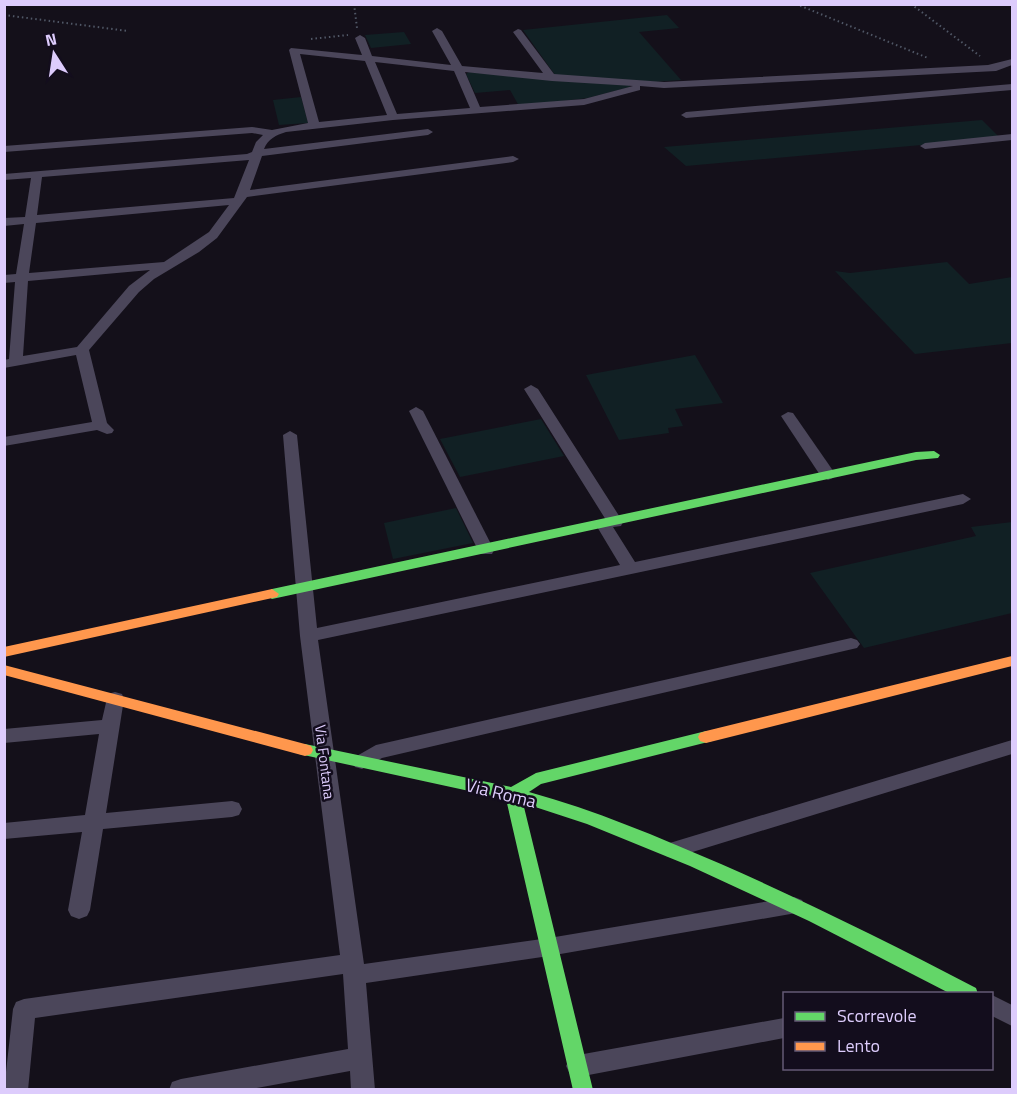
<svg xmlns="http://www.w3.org/2000/svg" width="1017" height="1094" font-family="'Titillium Web',sans-serif">
<style>
.green{fill:#112024}
.lines{fill:none;stroke-linecap:round;stroke-linejoin:round}
.path{stroke:#505766;stroke-width:2;stroke-dasharray:1.5 3;stroke-linecap:butt}
.street{fill:#4b465a;fill-rule:evenodd}
.fast{fill:#63d668;fill-rule:evenodd}
.slow{fill:#ff974d;fill-rule:evenodd}
.labels{text-anchor:middle;dominant-baseline:central;stroke-width:5;stroke-linejoin:round;paint-order:stroke}
.street-label{font-size:15px;fill:#ddccfc;stroke:#130d1d}
.near-street-label{font-size:18px;fill:#ddccfc;stroke:#130d1d}
</style>
<rect width="100%" height="100%" fill="#14101a"/>
<g class="green">
<path d="M667,15L679,28L639,32L681,80L654,82L555,75L523,30Z"/>
<path d="M404,32L411,44L371,48L365,35Z"/>
<path d="M469,72L629,85L630,87L588,98L519,106L510,90L475,93L466,74Z"/>
<path d="M301,97L308,123L279,125L273,100Z"/>
<path d="M982,120L1000,138L686,166L664,147Z"/>
<path d="M947,262L969,284L1012,277V343L915,354L835,271L850,273Z"/>
<path d="M695,355L723,403L675,409L683,426L668,428L669,433L619,440L586,375Z"/>
<path d="M541,419L564,456L460,477L440,439Z"/>
<path d="M456,508L473,543L393,559L384,523Z"/>
<path d="M1012,522V613L864,648L810,573L976,536L971,527Z"/>
</g>
<g class="lines">
<g class="path">
<path d="M354,4L357,28"/>
<path d="M796,4L928,58"/>
<path d="M911,4L980,56"/>
<path d="M4,15L128,31"/>
<path d="M311,39L348,35"/>
</g>
<g class="street">
<path d="M437,28L442,31L462,66L543,73L513,32L518,29L521,30L554,74L664,82L988,65L1012,59V65L996,71L664,88L640,86V90L584,105L393,120L286,132C276,135 268,139 264,149L428,129L433,132L428,135L262,156L250,190L513,156L519,159L513,162L247,197L217,238L199,252L154,279L139,292L89,350L107,423L114,430L112,433L107,434L97,430L4,446V437L92,422L76,355L4,368V360L9,359L15,282L4,283V275L16,274L24,224L4,226V218L25,217L31,178L4,180V174L247,154L252,152L256,142L263,135L252,133L4,152V146L252,127L272,130L308,123L289,50L291,48L362,55L355,38L360,35L365,38L372,56L451,65L432,31ZM300,54L365,61L387,115L319,122ZM375,62L454,71L470,108L397,114ZM465,72L552,81L633,86L584,99L480,107ZM249,160L234,198L37,215L42,177ZM229,205L209,232L164,262L29,273L36,223ZM150,270L129,286L77,347L23,356L28,281Z"/>
<path d="M1012,84V90L686,118L681,115L686,112Z"/>
<path d="M1012,134V140L925,149L920,146L925,143Z"/>
<path d="M531,385L538,389L623,522L621,526L613,527L635,562L963,494L971,499L963,504L318,640L364,964L549,938L794,897L802,900L805,906L802,912L549,956L366,983L375,1090H351L350,1071L246,1090H169L172,1082L181,1079L348,1049L343,974L35,1018L28,1090H4L13,1009L16,1002L24,999L340,955L300,636L283,435L290,431L297,435L317,628L620,565L596,525L598,521L606,520L524,389Z"/>
<path d="M416,407L423,411L494,550L492,554H480L478,550L409,411Z"/>
<path d="M788,412L793,413L836,475L833,478L828,480L820,475L781,416Z"/>
<path d="M851,638L857,640L860,644L857,648L382,758L362,769L355,767L352,762L355,757L376,745Z"/>
<path d="M115,692L122,694L124,699L106,813L232,801L239,803L242,809L239,815L232,817L103,829L90,910L87,916L79,919L71,916L68,910L82,832L4,839V823L85,815L99,734L4,743V729L102,720L108,694Z"/>
<path d="M1012,740V754L673,858L666,856L663,850L666,844L673,842Z"/>
<path d="M992,995L1012,1005V1026L992,1016Z"/>
<path d="M784,1018V1038L578,1077L570,1074L566,1066L570,1058L578,1055Z"/>
</g>
<g class="fast">
<path d="M934,451L940,455L938,458L916,460L272,599L265,594L272,589L916,452Z"/>
<path d="M706,731L712,733L714,737L712,741L541,784L529,792C595,810 658,837 721,864C807,902 892,944 976,988L978,994H951L809,921L690,866L587,824L523,803L593,1090H573L506,799L299,754L297,750L299,746L305,744L511,787L536,773Z"/>
</g>
<g class="slow">
<path d="M272,589L279,594L277,597L4,657V647Z"/>
<path d="M1012,656V666L706,743L700,741L698,737L700,733L706,731Z"/>
<path d="M4,665L305,744L311,746L313,750L311,754L305,756L4,675Z"/>
</g>
</g>
<g class="labels">
<g class="street-label">
<text transform="translate(325 762) rotate(83)">Via Fontana</text>
</g>
<g class="near-street-label">
<text transform="translate(501 793) rotate(14)">Via Roma</text>
</g>
</g>
<rect width="1017" height="1094" fill="none" stroke="#ddccfc" stroke-width="12"/>
<rect x="783" y="992" width="210" height="78" fill="#130d1d" stroke="#645976" stroke-width="1.5"/>
<rect x="795" y="1012" width="30" height="9" fill="#63d668" stroke="#645976" stroke-width="1.5"/>
<text x="837" y="1022" font-size="18" fill="#ddccfc">Scorrevole</text>
<rect x="795" y="1042" width="30" height="9" fill="#ff974d" stroke="#645976" stroke-width="1.5"/>
<text x="837" y="1052" font-size="18" fill="#ddccfc">Lento</text>
<g transform="translate(54 54) rotate(348)" stroke="#130d1d" stroke-width="4.5" paint-order="stroke">
<path d="M0-4.5L10 22L0 15L-10 22Z" fill="#ddccfc"/>
<text y="-9" font-size="16" font-weight="bold" text-anchor="middle" fill="#ddccfc">N</text>
</g>
</svg>
